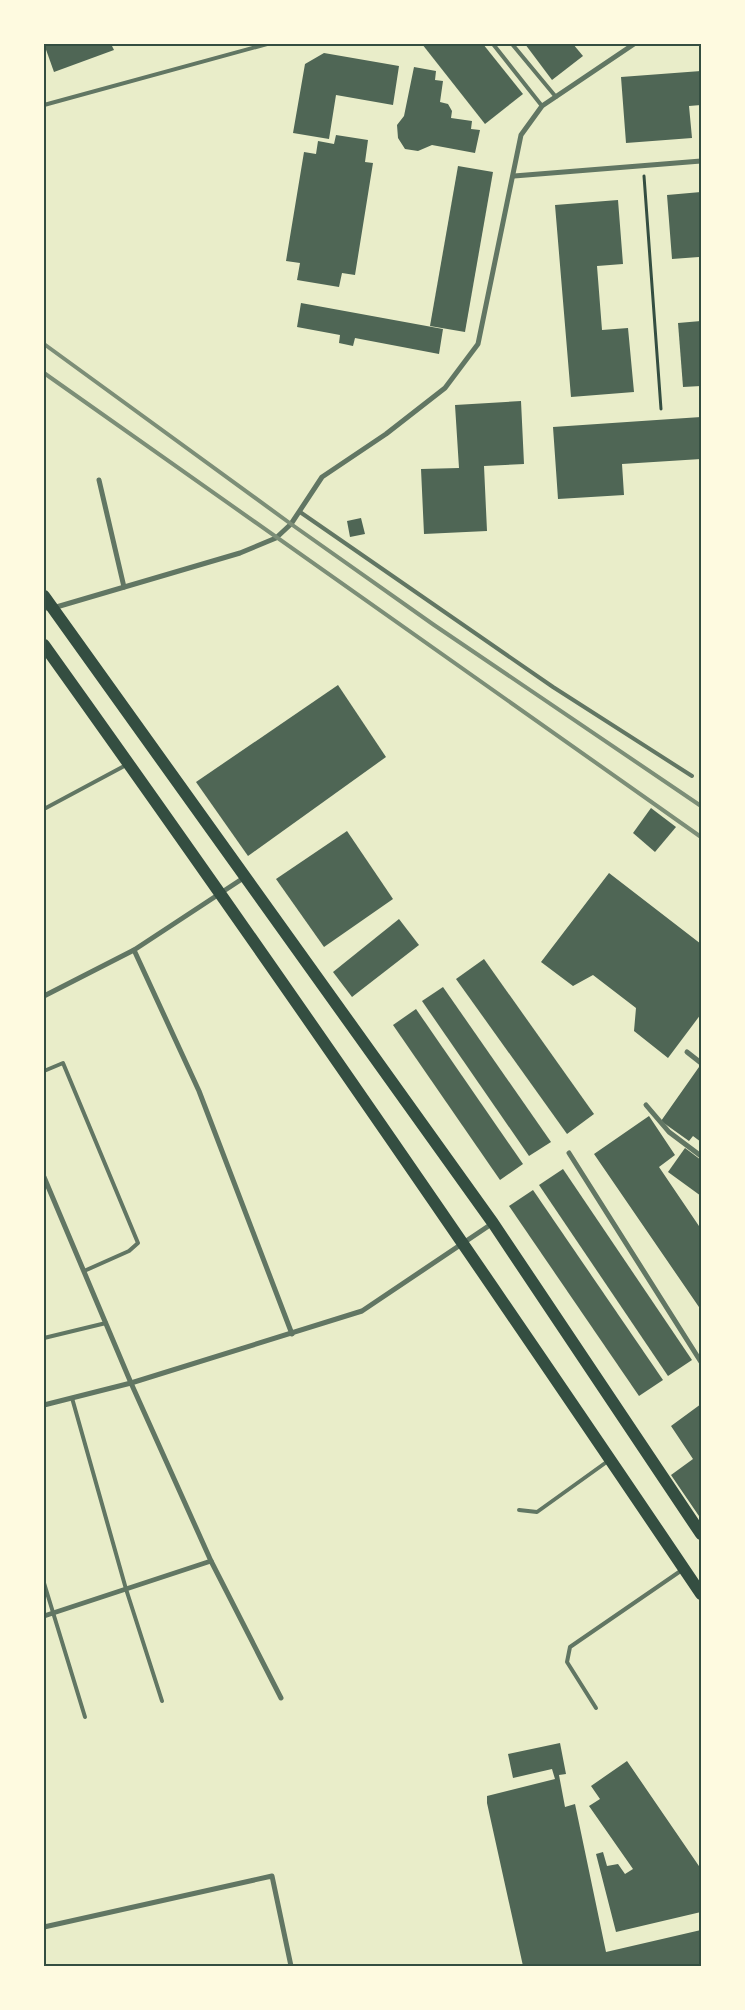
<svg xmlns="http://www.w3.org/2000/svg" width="745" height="2010" font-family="Raleway,sans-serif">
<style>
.building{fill:#4f6655}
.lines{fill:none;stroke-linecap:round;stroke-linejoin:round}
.path{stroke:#344e41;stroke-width:3}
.service{stroke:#617663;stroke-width:4}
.minor{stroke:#617663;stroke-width:5}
.primary{stroke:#344e41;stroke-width:12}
.rail{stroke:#7c8e77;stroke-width:4}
.neatline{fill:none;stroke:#344e41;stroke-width:2}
</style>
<rect width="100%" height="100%" fill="#e9edc9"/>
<g class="building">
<path d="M44,44H111L114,50L54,72Z"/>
<path d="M422,44H483L523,94L485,124Z"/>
<path d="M525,44H573L583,56L552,80Z"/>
<path d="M324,53L399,66L393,105L336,95L329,139L293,133L305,64Z"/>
<path d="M414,67L436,71L435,80L443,81L440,102L448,104L452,111L451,118L472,121L471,129L480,130L475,153L432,145L418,151L405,149L398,138L397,125L404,116Z"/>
<path d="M701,71V105L689,106L692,138L626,143L621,77Z"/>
<path d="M336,135L368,140L365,162L373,163L355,275L342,273L339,287L297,280L300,263L286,261L304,152L316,154L318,141L334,144Z"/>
<path d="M458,166L493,172L465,332L430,326Z"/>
<path d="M701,192V272H700L699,257L672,259L667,195Z"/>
<path d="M618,200L623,264L597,266L602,330L628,328L634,392L571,397L555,205Z"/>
<path d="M301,303L443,329L439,354L355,338L353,346L339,343L340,335L297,327Z"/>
<path d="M701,321V386L683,387L678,323Z"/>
<path d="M521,401L524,464L484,466L487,531L424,534L421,469L459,468L455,405Z"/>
<path d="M701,417V459L622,464L624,495L558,499L553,427Z"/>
<path d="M361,518L365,534L350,537L347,521Z"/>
<path d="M338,685L386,757L248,856L196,782Z"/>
<path d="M651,808L676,827L655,852L633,833Z"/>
<path d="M347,831L393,899L324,947L276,879Z"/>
<path d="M609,873L701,944V1014L668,1058L634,1031L636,1008L593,975L573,986L541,962Z"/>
<path d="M399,919L419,945L352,997L333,972Z"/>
<path d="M484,959L594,1114L567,1134L456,979Z"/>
<path d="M443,987L551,1142L529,1156L422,1001Z"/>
<path d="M416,1009L523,1164L500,1180L393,1025Z"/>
<path d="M699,1067L701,1069V1142L693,1136L689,1141L661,1121Z"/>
<path d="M649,1116L675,1155L659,1167L701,1229V1310L594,1154Z"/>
<path d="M685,1148L701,1160V1196L668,1172Z"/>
<path d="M563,1169L692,1360L668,1376L539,1185Z"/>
<path d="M533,1190L663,1380L639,1396L509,1206Z"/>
<path d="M701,1404V1519L671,1475L693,1459L671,1426Z"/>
<path d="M560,1743L566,1774L559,1775L565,1807L575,1804L606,1952L701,1930V1966H523L487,1803V1796L555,1779L552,1769L513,1778L508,1754Z"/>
<path d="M627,1761L701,1869V1912L616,1932L596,1854L603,1852L607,1866L618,1864L625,1874L633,1869L589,1806L600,1799L591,1786Z"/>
</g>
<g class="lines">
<path class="path" d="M644,176L661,409"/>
<g class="service">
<path d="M493,44L542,106"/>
<path d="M512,44L556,97"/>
<path d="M44,105L267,44"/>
<path d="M300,512L553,687L692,776"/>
<path d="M44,809L128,764"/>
<path d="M44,1071L63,1063L138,1243L129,1251L84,1271"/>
<path d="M44,1338L106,1323"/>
<path d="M72,1398L126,1589L162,1701"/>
<path d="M519,1510L537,1512L608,1461"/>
<path d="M44,1583L85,1717"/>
<path d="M596,1708L567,1662L570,1647L682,1570"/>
</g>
<g class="minor">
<path d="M514,176L701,161"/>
<path d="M99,480L124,587"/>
<path d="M44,608H53L240,553L276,538L291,524L322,477L386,434L445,388L478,344L521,135L542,106L634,44"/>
<path d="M134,950L199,1091L292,1334"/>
<path d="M44,996L134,950L245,877"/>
<path d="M687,1052L701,1063"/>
<path d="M646,1105L669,1132L701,1156"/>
<path d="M569,1153L701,1362"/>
<path d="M44,1177L131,1383L211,1561L281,1698"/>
<path d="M44,1405L131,1383L362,1311L493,1223"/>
<path d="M44,1616L211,1561"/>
<path d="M44,1927L272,1876L291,1966"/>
</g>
<g class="primary">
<path d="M44,596L493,1223L701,1534"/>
<path d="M44,645C268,958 486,1275 701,1594"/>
</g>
<g class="rail">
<path d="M44,344L291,524L434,625L701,806"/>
<path d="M44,373L701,837"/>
</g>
</g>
<rect width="745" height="2010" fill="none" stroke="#fefae0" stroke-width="90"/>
<rect x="45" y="45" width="655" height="1920" class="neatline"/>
</svg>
